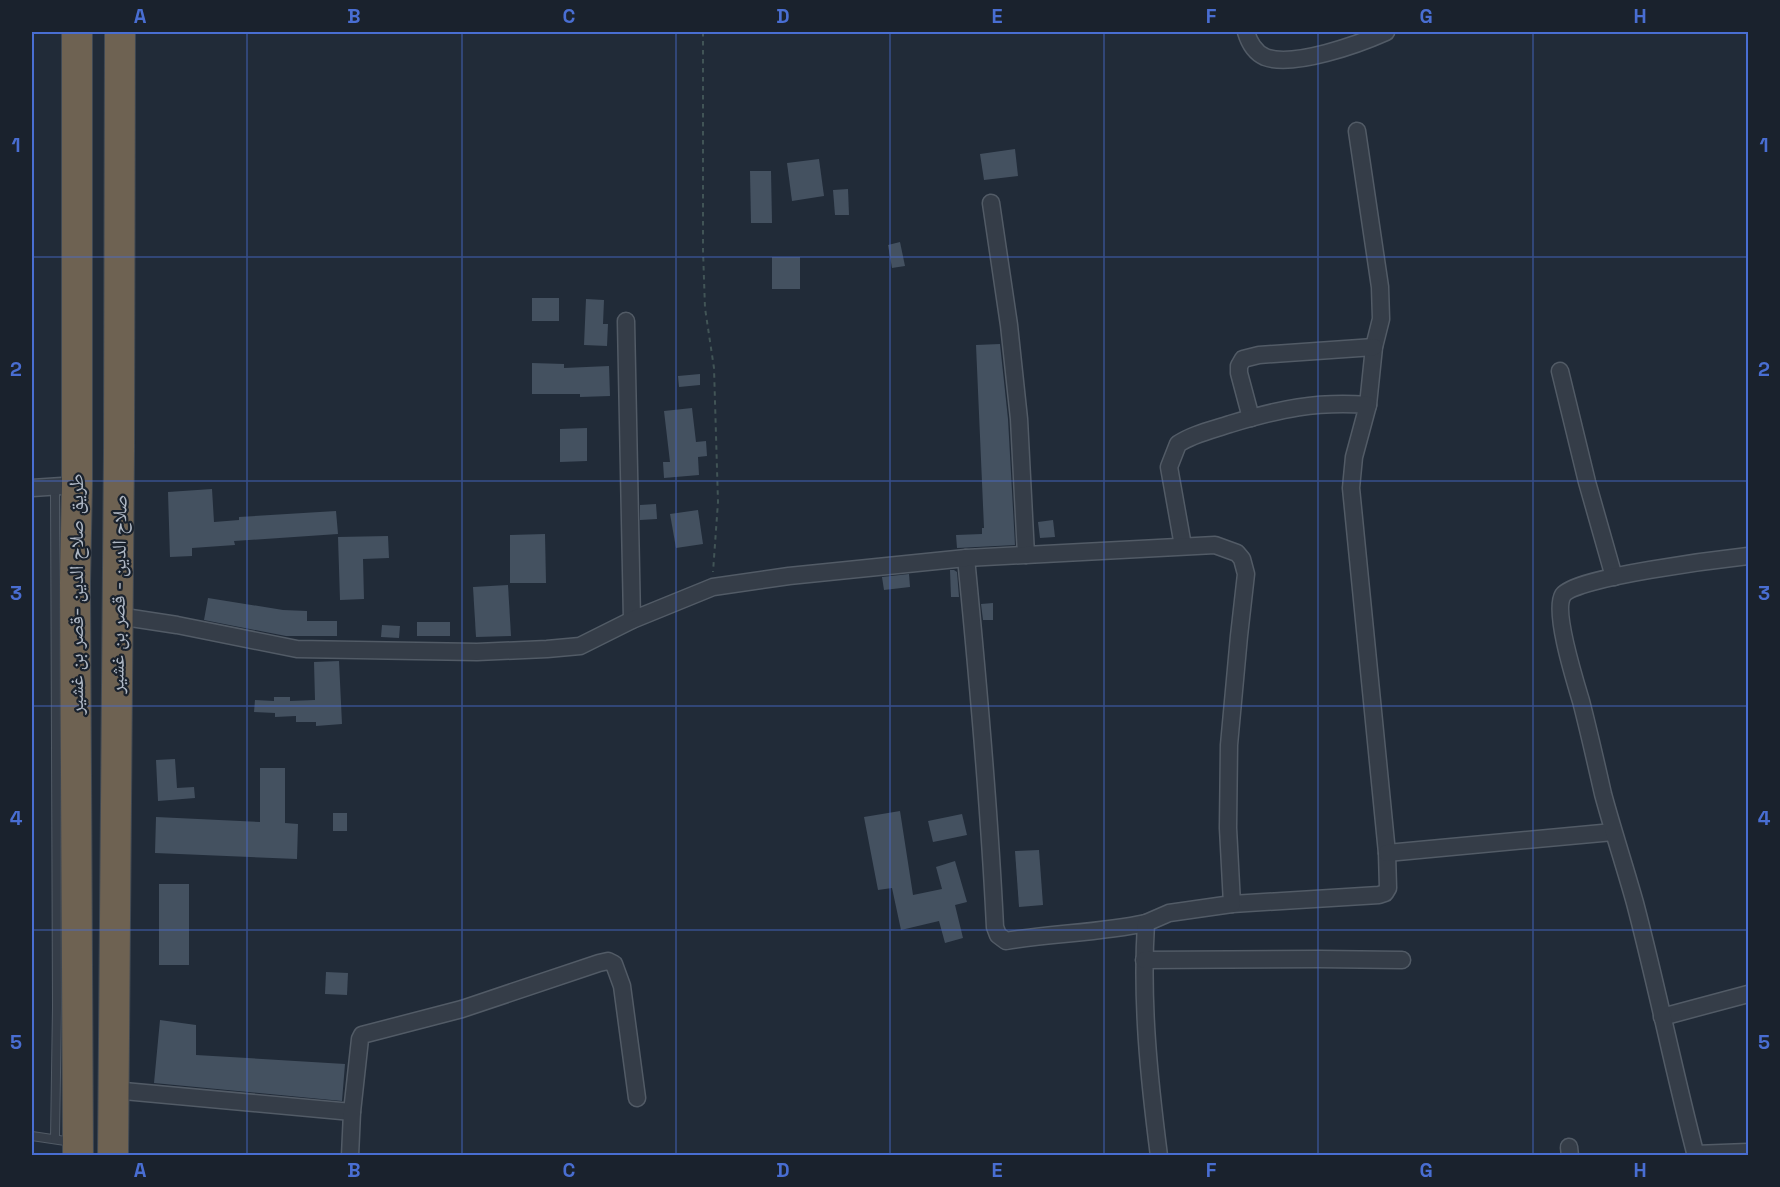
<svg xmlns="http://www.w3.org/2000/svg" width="1780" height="1187" font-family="'Space Grotesk','Noto Naskh Arabic',sans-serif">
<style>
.building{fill:#445160}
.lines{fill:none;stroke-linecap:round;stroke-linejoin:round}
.lane-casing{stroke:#525b66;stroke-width:10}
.street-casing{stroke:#525b66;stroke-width:19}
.highway-casing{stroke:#3f4853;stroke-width:32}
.path{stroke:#415456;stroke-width:2;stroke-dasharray:4.5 4.5;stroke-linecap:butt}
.lane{stroke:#353d48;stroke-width:8}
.street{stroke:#353d48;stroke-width:16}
.highway{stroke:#6e6252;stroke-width:30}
.grid{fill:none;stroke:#496ed2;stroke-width:1.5;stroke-opacity:0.55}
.labels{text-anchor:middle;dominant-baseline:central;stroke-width:4.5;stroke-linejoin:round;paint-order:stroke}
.street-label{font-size:20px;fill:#afb8c5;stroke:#1a222d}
.neatline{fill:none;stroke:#496ed2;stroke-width:2}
.grid-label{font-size:20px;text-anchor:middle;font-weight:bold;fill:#496ed2}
</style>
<rect width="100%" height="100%" fill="#212b38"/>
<g class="building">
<path d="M1015,149L1018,176L984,180L980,154Z"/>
<path d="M819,159L824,196L792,201L787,163Z"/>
<path d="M750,171H771L772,223H751Z"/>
<path d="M848,189L849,215H835L833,190Z"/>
<path d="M900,242L905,266L892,268L888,245Z"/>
<rect x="772" y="257" width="28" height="32"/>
<rect x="532" y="298" width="27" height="23"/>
<path d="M586,299L604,300L603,324H608L607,346L584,345Z"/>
<path d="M1000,344L1008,419L1015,545L957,548L956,535L982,534V528H984L976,345Z"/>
<path d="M532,363L564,364V368L609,366L610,396L580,397V394H532Z"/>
<path d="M700,374V385L679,387L678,376Z"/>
<path d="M692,408L696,442L706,441L707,456L698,457L699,475L664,478L663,462H670L664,411Z"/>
<path d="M587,428V461L560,462V429Z"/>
<path d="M212,489L214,522L239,520V517L336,511L338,534L234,541L235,545L192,548V556L170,557L168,492Z"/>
<path d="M656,504L657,519L640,520V505Z"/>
<path d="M698,510L703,544L676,548L670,514Z"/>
<path d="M1053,520L1055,537L1040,538L1038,522Z"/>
<path d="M545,534L546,583H510V535Z"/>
<path d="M388,536L389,558L363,559L364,599L340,600L338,537Z"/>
<path d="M950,570H954L957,572L959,597H951Z"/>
<path d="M909,574L910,587L884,590L882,577Z"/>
<path d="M508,585L511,636L476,637L473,587Z"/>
<path d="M208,598L283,610L307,611V621H337V636H286L204,620Z"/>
<path d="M993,603V620H983L981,604Z"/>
<rect x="417" y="622" width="33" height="14"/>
<path d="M382,625L400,626L399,638L381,637Z"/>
<path d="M339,661L342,724L316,726V722H296V716L275,717V713L254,712L255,700L274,701V697H290V701L315,700L314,662Z"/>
<path d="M175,759L177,788L194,787L195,798L158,801L156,760Z"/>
<path d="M260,768H285V823L298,824L297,859L155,853L156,817L260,822Z"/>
<path d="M900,811L913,895L942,889L936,867L955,861L967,902L955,905L963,938L945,943L939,921L901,930L892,888L878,890L864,817Z"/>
<rect x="333" y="813" width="14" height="18"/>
<path d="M962,814L967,835L933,842L928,821Z"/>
<path d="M1039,850L1043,905L1019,907L1015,851Z"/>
<rect x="159" y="884" width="30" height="81"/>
<path d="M326,972L348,973L347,995L325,994Z"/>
<path d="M160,1020L196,1025V1055L345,1064L342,1101L154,1083Z"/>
</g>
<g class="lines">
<defs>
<g id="lane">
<path d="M32,1136L72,1142"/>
<path d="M55,1139L57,1007L55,487"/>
</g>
<g id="street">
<path d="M1246,32C1249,42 1254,52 1265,57C1293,68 1359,44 1386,32"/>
<path d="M1357,131L1380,287L1381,319L1374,347L1368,405"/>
<path d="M991,203L1009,325L1019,419L1026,555"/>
<path d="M626,321L632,620"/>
<path d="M1560,371L1587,482L1614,577"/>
<path d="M1251,418L1239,373V366L1243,359L1259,355L1374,347"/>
<path d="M32,488L77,485"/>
<path d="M1183,546L1169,467L1178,444C1193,434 1212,430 1230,424C1280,409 1316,401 1368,405L1354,457L1351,488L1387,853L1388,888L1385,893L1379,895L1232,904"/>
<path d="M966,558C978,680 989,803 995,927L998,935L1006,941C1053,933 1100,933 1146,923"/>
<path d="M118,616L177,625L297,649L477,652L547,649L580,646L632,620L713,587L789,576L966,558L1215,545L1237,553L1242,559L1246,574L1239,636L1229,745L1228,828L1232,904L1169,913L1146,923C1141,1001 1149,1078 1159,1156"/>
<path d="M1387,853L1613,832"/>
<path d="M1144,960L1319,959L1402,960"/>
<path d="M1662,1017L1748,994"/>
<path d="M113,1090L352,1112"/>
<path d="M1569,1147L1570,1156"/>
<path d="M1695,1154L1748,1152"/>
<path d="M350,1156L352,1112L360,1039L362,1035L462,1009L599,963L608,961L614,964L622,986L637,1098"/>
<path d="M1696,1156C1674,1072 1657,987 1635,903C1625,867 1613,831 1603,794C1596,763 1589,732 1581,701C1575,681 1553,611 1563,595C1575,577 1721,559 1748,556"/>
</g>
<g id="highway">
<path d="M77,32V485L75,583L78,1156"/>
<path d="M113,1156L119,451L120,32"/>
</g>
</defs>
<use href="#lane" class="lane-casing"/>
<use href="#street" class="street-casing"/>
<use href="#highway" class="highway-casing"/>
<path class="path" d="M703,32V250L705,308L714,368L718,502L713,572"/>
<use href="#lane" class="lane"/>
<use href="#street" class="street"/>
<use href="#highway" class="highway"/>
</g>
<path class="grid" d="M247,32V1156M462,32V1156M676,32V1156M890,32V1156M1104,32V1156M1318,32V1156M1533,32V1156M32,257H1748M32,481H1748M32,706H1748M32,930H1748"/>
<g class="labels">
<g class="street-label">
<text transform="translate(76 594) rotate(-90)">طريق صلاح الدين -قصر بن غشير</text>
<text transform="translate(118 594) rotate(-89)">صلاح الدين - قصر بن غشير</text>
</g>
</g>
<rect width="1780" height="1187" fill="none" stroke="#1a222d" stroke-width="66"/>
<rect x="33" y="33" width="1714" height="1121" class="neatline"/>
<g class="grid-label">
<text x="140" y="23">A</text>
<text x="354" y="23">B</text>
<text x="569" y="23">C</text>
<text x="783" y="23">D</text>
<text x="997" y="23">E</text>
<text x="1211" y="23">F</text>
<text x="1426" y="23">G</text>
<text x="1640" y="23">H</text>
<text x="16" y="152">1</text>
<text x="1764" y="152">1</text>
<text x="16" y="376">2</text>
<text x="1764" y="376">2</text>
<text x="16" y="600">3</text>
<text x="1764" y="600">3</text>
<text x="16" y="825">4</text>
<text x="1764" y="825">4</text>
<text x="16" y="1049">5</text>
<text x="1764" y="1049">5</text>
<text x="140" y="1177">A</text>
<text x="354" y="1177">B</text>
<text x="569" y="1177">C</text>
<text x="783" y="1177">D</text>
<text x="997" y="1177">E</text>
<text x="1211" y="1177">F</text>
<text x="1426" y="1177">G</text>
<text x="1640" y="1177">H</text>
</g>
</svg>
